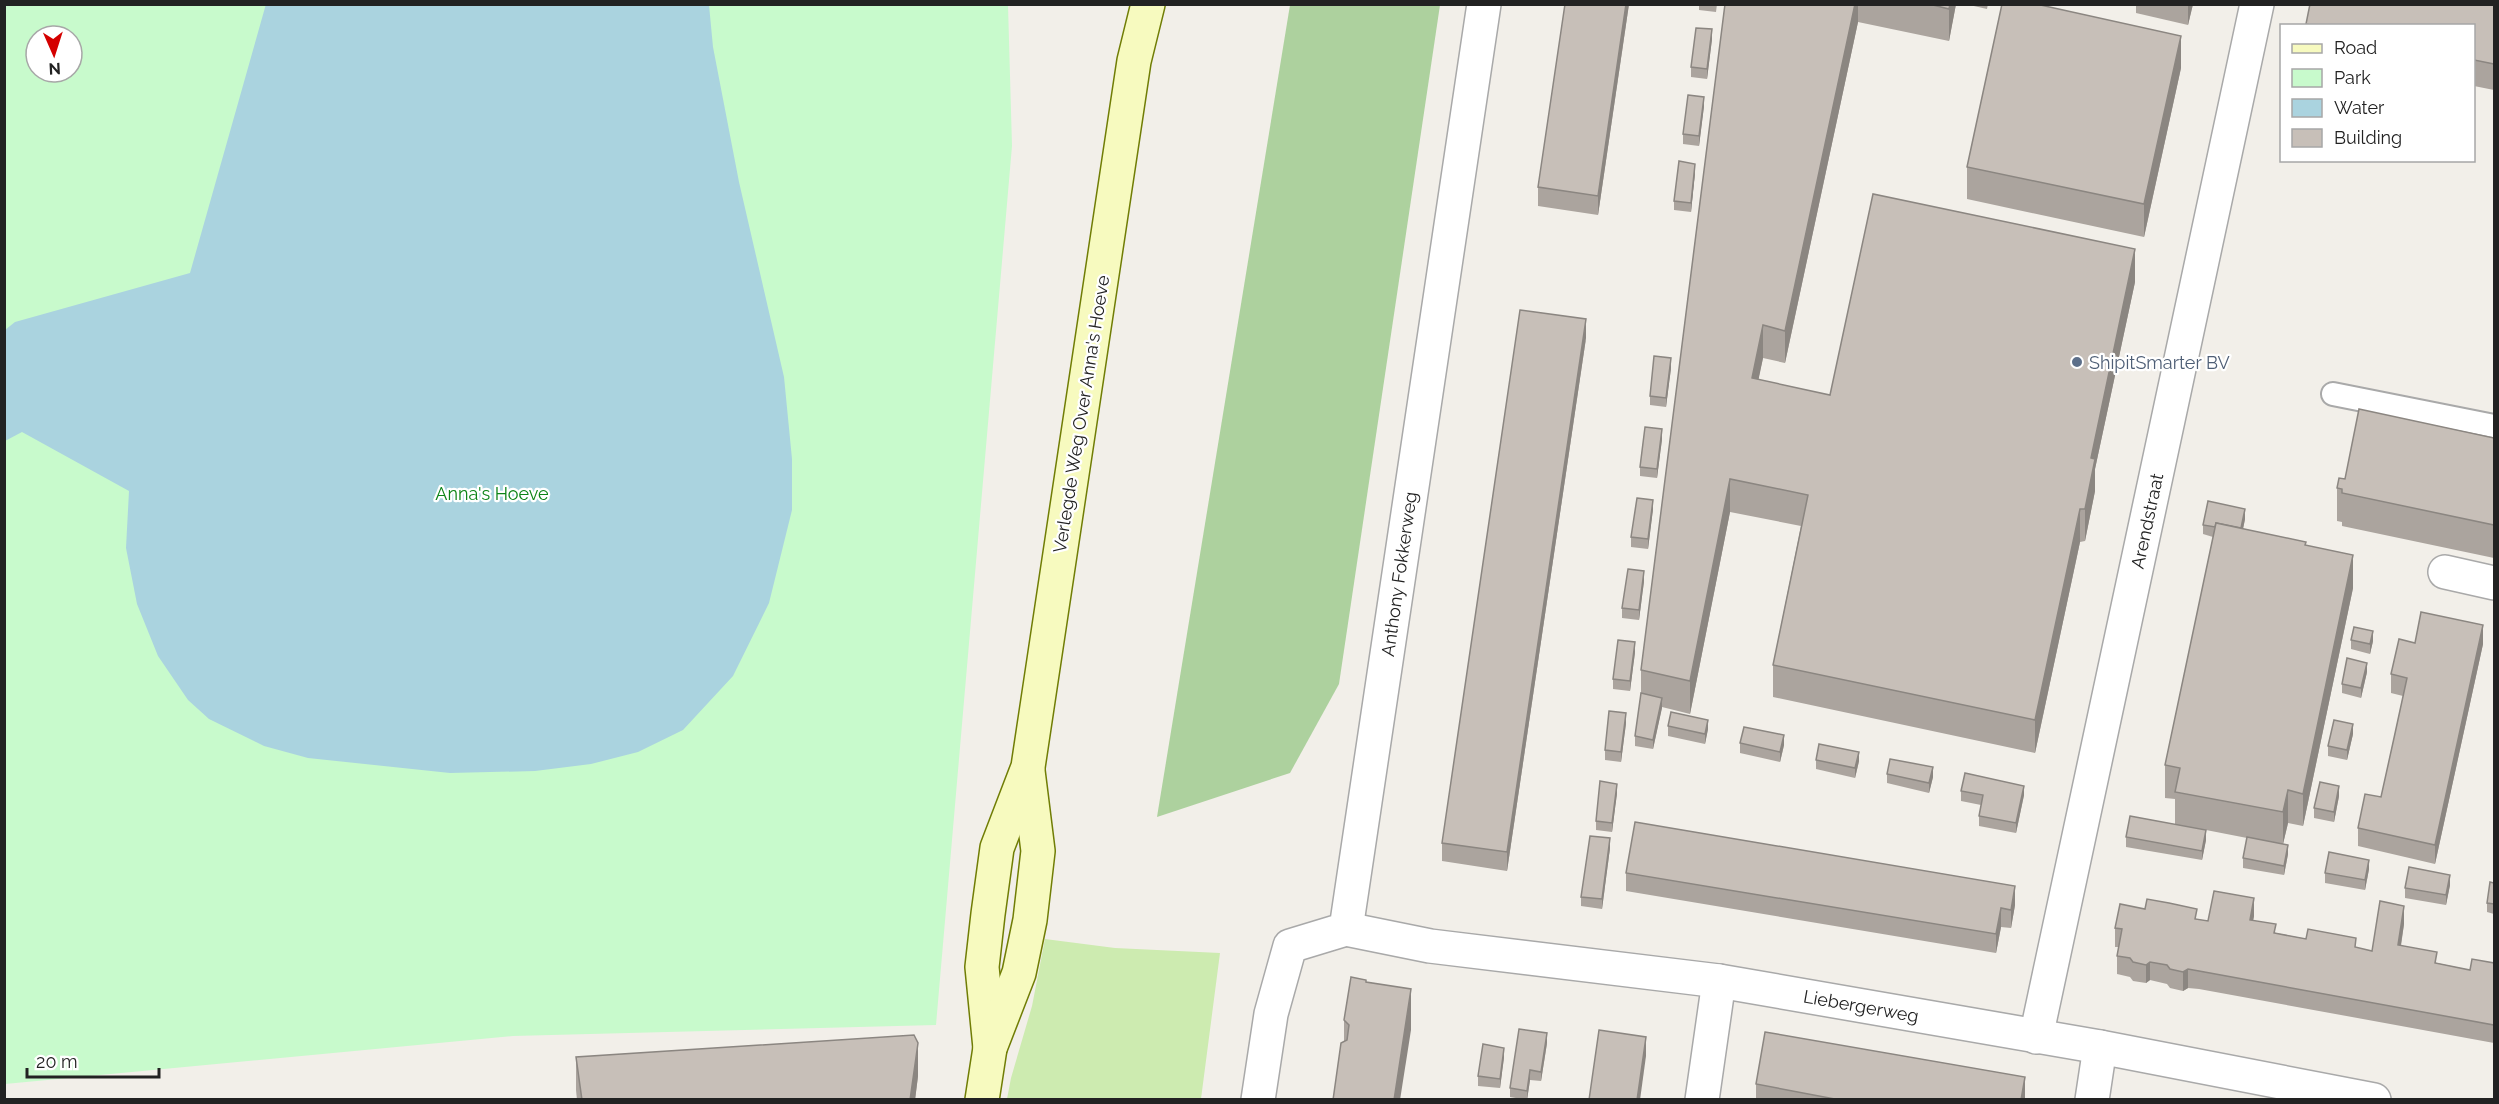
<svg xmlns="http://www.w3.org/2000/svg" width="2499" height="1104" font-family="Raleway,sans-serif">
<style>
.grass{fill:#cdebb0}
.forest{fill:#add19e}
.park{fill:#c8facc;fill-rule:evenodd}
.water{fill:#aad3df}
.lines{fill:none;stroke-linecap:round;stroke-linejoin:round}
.service-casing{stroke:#a9a9a9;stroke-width:26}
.minor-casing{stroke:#a9a9a9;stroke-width:36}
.secondary-casing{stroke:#707d05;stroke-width:36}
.service{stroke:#fff;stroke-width:22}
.minor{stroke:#fff;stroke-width:33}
.secondary{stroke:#f7fabf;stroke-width:33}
.wall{fill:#aba49e}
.shaded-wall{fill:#8b8681}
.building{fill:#c7bfb8;stroke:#8b8681;stroke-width:1.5}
.service-dot{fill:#5c6f8a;stroke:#fff;stroke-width:2}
.labels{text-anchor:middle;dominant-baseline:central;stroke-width:4.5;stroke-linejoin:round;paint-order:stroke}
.service-label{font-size:18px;fill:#4e5e75;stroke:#fff;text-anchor:start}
.street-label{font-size:18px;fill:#222;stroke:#fff}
.park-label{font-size:18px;fill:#0c8416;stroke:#fff}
</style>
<rect width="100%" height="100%" fill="#f2efe9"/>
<path class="grass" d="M1045,939L1115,948L1220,953L1201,1099H1007L1011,1078L1032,1006Z"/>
<path class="forest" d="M1290,5H1440L1339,684L1290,773L1157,817Z"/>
<path class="park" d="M5,5H1008L1012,146L936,1025L513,1036L5,1084ZM36,36H72V72H36Z"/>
<path class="water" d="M266,4L709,5L713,47L739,182L784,377L792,459V510L769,603L733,676L683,730L638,752L591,764L535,771L450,773L308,758L264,746L209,719L188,700L158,656L137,604L126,548L129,491L22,432L5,441V330L15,322L190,273Z"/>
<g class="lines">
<defs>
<path id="service" d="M2333,394L2494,426"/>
<g id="minor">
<path d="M2445,572L2494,583"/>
<path d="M1346,929L1430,946L1719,981L2100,1047L2374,1100"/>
<path d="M2036,1037L2257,4"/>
<path d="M1258,1100L1271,1014L1290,946L1346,929L1484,4"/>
<path d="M1702,1100L1719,981"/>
<path d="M2092,1100L2100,1047"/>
</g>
<g id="secondary">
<path d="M990,1048L982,967L988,914L997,848L1028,767L1134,61L1148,4"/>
<path d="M982,1100L990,1048L1019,973L1030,920L1038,851L1028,771"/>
</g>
</defs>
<use href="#service" class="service-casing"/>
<use href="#minor" class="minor-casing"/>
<use href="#secondary" class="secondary-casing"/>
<use href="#service" class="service"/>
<use href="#minor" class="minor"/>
<use href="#secondary" class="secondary"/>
</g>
<g class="wall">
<path d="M1629,4L1598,215L1538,206V187Z"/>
<path d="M1699,4H1717L1716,12L1699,10Z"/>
<path d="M1725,4H1956L1949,41L1858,22L1785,363L1763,358L1758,380L1830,395L2135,282L2095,469V491L2085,541L2080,542L2035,753L1773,697V665L1801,526L1730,512L1690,714L1662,707L1653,749L1635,746V736L1641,693V670Z"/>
<path d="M1965,4H1988L1987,9Z"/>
<path d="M2136,4H2193L2188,25L2136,13Z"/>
<path d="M2494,4V90L2474,86V26H2306V24Z"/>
<path d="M1712,39L1707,79L1691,77V67Z"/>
<path d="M2181,68L2144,237L1967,199V167Z"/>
<path d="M1704,106L1699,146L1683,144V134Z"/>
<path d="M1695,173L1691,212L1674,210V201Z"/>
<path d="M1586,338L1507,871L1442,861V843Z"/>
<path d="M1671,368L1666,407L1650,405V396Z"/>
<path d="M2494,438V558L2342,526V522L2337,521V488L2345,479Z"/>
<path d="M1662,439L1657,478L1640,476V467Z"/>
<path d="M1653,509L1648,549L1631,547V537Z"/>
<path d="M2245,519L2243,529L2306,545L2353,588L2303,826L2288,823L2283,844L2288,854L2284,875L2243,868V858L2247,838L2206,830V840L2202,860L2126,847V837L2175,824V799L2165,798V765L2213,537L2203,534V525Z"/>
<path d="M1644,581L1639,620L1622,618V608Z"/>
<path d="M2351,640L2373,641L2370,654L2351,649Z"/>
<path d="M2415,643L2483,644L2435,864L2358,846V828L2381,797L2403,696L2391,693V674Z"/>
<path d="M1635,652L1630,691L1613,689V679Z"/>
<path d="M2367,672L2361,698L2342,693V684Z"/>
<path d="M1626,723L1621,762L1605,760V750Z"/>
<path d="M1668,726L1708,729L1705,744L1668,736Z"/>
<path d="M2353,734L2347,760L2328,756V746Z"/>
<path d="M1740,743L1784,745L1780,762L1740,753Z"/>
<path d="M1816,760L1859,761L1855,778L1816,769Z"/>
<path d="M1887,774L1933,777L1929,793L1887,783Z"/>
<path d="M1961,791L2024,795L2016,833L1979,826V816L1981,805L1961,801Z"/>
<path d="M1617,793L1612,832L1596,830V821Z"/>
<path d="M2339,796L2334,822L2314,818V808Z"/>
<path d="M1610,848L1602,909L1581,906V897Z"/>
<path d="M2369,869L2365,890L2325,883V873Z"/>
<path d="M1626,873L2015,905L2011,928L2001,927L1996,953L1626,891Z"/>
<path d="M2494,883V914L2487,912V903Z"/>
<path d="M2450,885L2446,905L2405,898V888Z"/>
<path d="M2145,909L2208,921L2254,916L2253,920L2276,933L2372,951L2404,924L2401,946L2437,963L2470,970L2494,963V1043L2199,989L2188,988L2183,991L2170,988L2167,984L2150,980L2146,983L2133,981L2130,977L2117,974V956L2119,947H2115V928Z"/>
<path d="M1366,982L1411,1030L1344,1041V1020Z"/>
<path d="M1547,1043L1541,1081L1530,1080L1527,1100L1510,1097V1088Z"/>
<path d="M576,1057L918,1076L915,1100H577L576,1090Z"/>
<path d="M1504,1057L1500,1088L1478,1086V1076Z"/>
<path d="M1756,1084L2025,1100H1756Z"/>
</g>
<g class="shaded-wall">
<path d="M1626,4H1629L1598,215V196Z"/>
<path d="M1855,4H1858V22L1785,363V331Z"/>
<path d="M1950,4H1956L1949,41V9Z"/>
<path d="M2188,4H2193L2188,25Z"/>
<path d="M1712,29V39L1707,79V69Z"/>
<path d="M2181,36V68L2144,237V204Z"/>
<path d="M1704,97V106L1699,146V136Z"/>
<path d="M1695,164V173L1691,212V203Z"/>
<path d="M2135,249V282L2095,469V491L2085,541V509L2091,458Z"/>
<path d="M1586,319V338L1507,871V852Z"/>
<path d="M1763,325V358L1752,411V378Z"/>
<path d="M1671,358V368L1666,407V398Z"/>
<path d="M1662,429V439L1657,478V469Z"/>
<path d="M1730,479V512L1690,714V681Z"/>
<path d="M1653,500V509L1648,549V539Z"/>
<path d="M2080,509V542L2035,753V720Z"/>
<path d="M2245,509V519L2240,543V533Z"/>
<path d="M2353,555V588L2303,826V794Z"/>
<path d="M1644,571V581L1639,620V610Z"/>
<path d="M2483,625V644L2435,864V845Z"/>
<path d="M2373,631V641L2370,654V644Z"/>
<path d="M1635,642V652L1630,691V681Z"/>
<path d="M2367,663V672L2361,698V688Z"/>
<path d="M1662,698V708L1653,749V740Z"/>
<path d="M1626,713V723L1621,762V752Z"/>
<path d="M1708,720V729L1705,744V734Z"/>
<path d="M2353,724V734L2347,760V750Z"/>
<path d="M1784,735V745L1780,762V752Z"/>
<path d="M1859,752V761L1855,778V768Z"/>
<path d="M1933,767V777L1929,793V783Z"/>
<path d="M1617,784V793L1612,832V823Z"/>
<path d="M2024,786V795L2016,833V823Z"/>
<path d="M2339,786V796L2334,822V812Z"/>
<path d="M2288,790V823L2283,844V812Z"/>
<path d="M2206,830V840L2202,860V851Z"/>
<path d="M1610,838V848L1602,909V899Z"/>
<path d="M2288,845V854L2284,875V866Z"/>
<path d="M2369,860V869L2365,890V880Z"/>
<path d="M2450,875V885L2446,905V895Z"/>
<path d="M2015,886V905L2011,928V910Z"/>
<path d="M2254,898V916L2250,938V920Z"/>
<path d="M2404,906V924L2398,963V945Z"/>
<path d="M2001,908V927L1996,953V934Z"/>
<path d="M2150,962V980L2146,983V965Z"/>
<path d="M2188,969V988L2183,991V972Z"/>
<path d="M1411,989V1030L1400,1100H1394Z"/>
<path d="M1547,1033V1043L1541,1081V1072Z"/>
<path d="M1646,1037V1056L1640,1100H1637Z"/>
<path d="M918,1043V1076L915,1100H910Z"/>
<path d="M1504,1048V1057L1500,1088V1079Z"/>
<path d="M1530,1070V1080L1527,1100V1091Z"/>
<path d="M2025,1077V1100H2021Z"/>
</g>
<g class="building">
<path d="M1565,4H1626L1598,196L1538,187Z"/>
<path d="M1725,4H1855L1785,331L1763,325L1752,378L1830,395L1873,194L2135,249L2091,458L2095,459L2085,509H2080L2035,720L1773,665L1808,495L1730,479L1690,681L1641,670Z"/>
<path d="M1929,4H1950L1949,9Z"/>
<path d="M2002,4H2036L2181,36L2144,204L1967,167Z"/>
<path d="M2310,4H2494V64L2474,60V26H2315L2306,24Z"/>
<path d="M1696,28L1712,29L1707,69L1691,67Z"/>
<path d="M1688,95L1704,97L1699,136L1683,134Z"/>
<path d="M1679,161L1695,164L1691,203L1674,201Z"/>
<path d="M1520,310L1586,319L1507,852L1442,843Z"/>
<path d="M1654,356L1671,358L1666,398L1650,396Z"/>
<path d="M2359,409L2494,438V525L2342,493V489L2337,488L2339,478L2345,479Z"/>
<path d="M1645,427L1662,429L1657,469L1640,467Z"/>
<path d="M1637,498L1653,500L1648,539L1631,537Z"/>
<path d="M2208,501L2245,509L2241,528L2216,523L2215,527L2203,525Z"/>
<path d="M2216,523L2306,542L2305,545L2353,555L2303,794L2288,790L2283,812L2175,792L2180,768L2165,765Z"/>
<path d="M1628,569L1644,571L1639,610L1622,608Z"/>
<path d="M2421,612L2483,625L2435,845L2358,828L2365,794L2381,797L2394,738L2407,678L2391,674L2399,639L2415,643Z"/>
<path d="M2354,627L2373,631L2370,644L2351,640Z"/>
<path d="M1618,640L1635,642L1630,681L1613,679Z"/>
<path d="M2347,658L2367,663L2361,688L2342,684Z"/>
<path d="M1641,693L1662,698L1653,740L1635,736Z"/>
<path d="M1609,711L1626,713L1621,752L1605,750Z"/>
<path d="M1671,712L1708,720L1705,734L1668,726Z"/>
<path d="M2334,720L2353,724L2347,750L2328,746Z"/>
<path d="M1744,727L1784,735L1780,752L1740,743Z"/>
<path d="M1819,744L1859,752L1855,768L1816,760Z"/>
<path d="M1890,759L1933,767L1929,783L1887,774Z"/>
<path d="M1965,773L2024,786L2016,823L1979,816L1983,795L1961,791Z"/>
<path d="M1600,781L1617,784L1612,823L1596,821Z"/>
<path d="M2320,782L2339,786L2334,812L2314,808Z"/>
<path d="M2130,816L2206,830L2202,851L2126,837Z"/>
<path d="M1635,822L2015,886L2011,910L2001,908L1996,934L1626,873Z"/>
<path d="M1590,836L1610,838L1602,899L1581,897Z"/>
<path d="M2247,837L2288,845L2284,866L2243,858Z"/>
<path d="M2329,852L2369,860L2365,880L2325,873Z"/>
<path d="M2409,867L2450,875L2446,895L2405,888Z"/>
<path d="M2490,882L2494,883V904L2487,903Z"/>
<path d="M2214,891L2254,898L2250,920L2276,924L2274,933L2306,939L2308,929L2356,938L2355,947L2372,951L2380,901L2404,906L2398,945L2437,952L2435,963L2470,970L2472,959L2494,963V1025L2199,971L2188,969L2183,972L2170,969L2167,965L2150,962L2146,965L2133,962L2130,958L2117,956L2122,929L2115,928L2120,904L2145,909L2147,899L2169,903L2197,909L2195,919L2208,921Z"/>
<path d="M1351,977L1366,980V982L1411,989L1394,1100H1333L1341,1043L1347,1040L1349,1025L1344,1020Z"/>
<path d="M1519,1029L1547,1033L1541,1072L1530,1070L1527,1091L1510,1088Z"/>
<path d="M1599,1030L1646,1037L1637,1100H1589Z"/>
<path d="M1765,1032L2025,1077L2021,1100H1840L1756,1084Z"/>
<path d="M914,1035L918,1043L910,1100H582L576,1057Z"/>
<path d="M1483,1044L1504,1048L1500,1079L1478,1076Z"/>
</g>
<circle class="service-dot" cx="2077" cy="362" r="6"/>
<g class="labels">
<g class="service-label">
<text x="2089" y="362">ShipitSmarter BV</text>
</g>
<g class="street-label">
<text transform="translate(1081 414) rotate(-81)">Verlegde Weg Over Anna's Hoeve</text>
<text transform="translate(2147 521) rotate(-78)">Arendstraat</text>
<text transform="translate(1399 574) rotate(-82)">Anthony Fokkerweg</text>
<text transform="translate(1861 1006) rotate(10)">Liebergerweg</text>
</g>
<g class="park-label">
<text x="492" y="493">Anna's Hoeve</text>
</g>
</g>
<rect width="2499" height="1104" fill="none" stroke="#222222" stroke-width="12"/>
<rect x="2280" y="24" width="195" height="138" fill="#ffffff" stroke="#a7a7a7" stroke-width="1.5"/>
<rect x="2292" y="44" width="30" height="9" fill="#f7fabf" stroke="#a7a7a7" stroke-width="1.5"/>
<text x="2334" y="54" font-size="18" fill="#222222">Road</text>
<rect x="2292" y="69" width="30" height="18" fill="#c8facc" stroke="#a7a7a7" stroke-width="1.5"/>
<text x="2334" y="84" font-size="18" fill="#222222">Park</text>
<rect x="2292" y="99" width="30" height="18" fill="#aad3df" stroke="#a7a7a7" stroke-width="1.5"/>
<text x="2334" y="114" font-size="18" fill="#222222">Water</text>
<rect x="2292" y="129" width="30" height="18" fill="#c7bfb8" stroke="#a7a7a7" stroke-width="1.5"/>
<text x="2334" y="144" font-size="18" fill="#222222">Building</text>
<g transform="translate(54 54) rotate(177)"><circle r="28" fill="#ffffff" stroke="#a7a7a7" stroke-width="1.5"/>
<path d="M0-4.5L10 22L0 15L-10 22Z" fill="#d40000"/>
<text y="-9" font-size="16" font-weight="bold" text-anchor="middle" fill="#222222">N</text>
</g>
<path d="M27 1068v9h132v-9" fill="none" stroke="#222222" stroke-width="3"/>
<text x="36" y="1068" font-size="18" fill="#222222" stroke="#ffffff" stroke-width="4.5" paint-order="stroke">20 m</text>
</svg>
